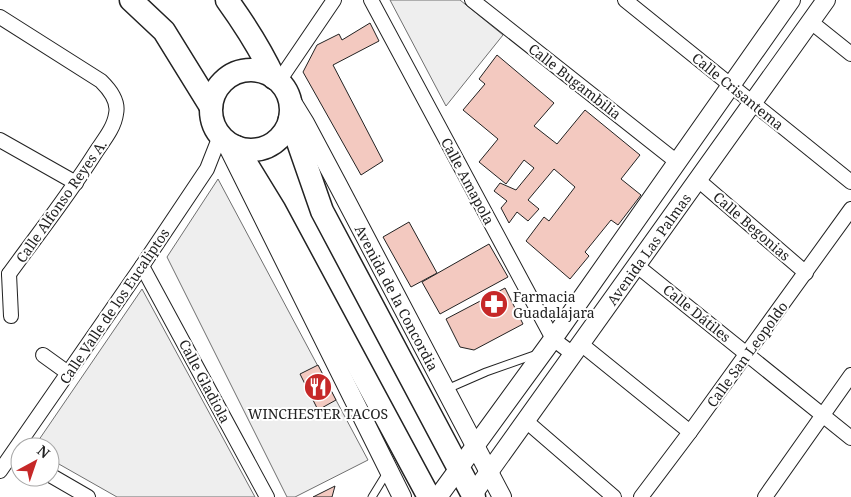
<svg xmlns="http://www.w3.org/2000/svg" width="851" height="497" font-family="'Noto Serif',serif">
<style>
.green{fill:#eee;stroke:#6f6f6f}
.building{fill:#f3c9c0;stroke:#222}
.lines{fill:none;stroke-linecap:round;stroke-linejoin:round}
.service-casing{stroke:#222;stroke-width:9}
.minor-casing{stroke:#222;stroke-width:16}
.tertiary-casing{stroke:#222;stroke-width:20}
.primary-casing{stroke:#222;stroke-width:25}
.service{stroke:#fff;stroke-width:7}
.minor{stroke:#fff;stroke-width:14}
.tertiary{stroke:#fff;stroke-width:18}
.primary{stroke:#fff;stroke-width:22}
.labels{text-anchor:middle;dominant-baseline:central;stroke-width:4;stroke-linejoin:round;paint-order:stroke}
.street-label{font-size:14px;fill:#222;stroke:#fff}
.poi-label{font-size:14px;fill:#222;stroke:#fff;text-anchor:start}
</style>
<rect width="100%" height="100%" fill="#fff"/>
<g class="green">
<path d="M390,0H460L503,35L446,106Z"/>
<path d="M218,179L368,460L295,497H287L167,257Z"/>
<path d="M142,289L255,497H117L50,459V447H34Z"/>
</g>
<g class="building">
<path d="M370,23L379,41L333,65L383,161L361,175L303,72L317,45L339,34L342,40Z"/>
<path d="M497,55L554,103L534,126L557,144L585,110L640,155L621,179L641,195L618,225L611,220L585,252L589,256L570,279L526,241L544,217L549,221L575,187L554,169L528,200L539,209L528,221L517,212L509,223L501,208L507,201L494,191L500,183L516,190L534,168L524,160L506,184L479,162L498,139L463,110L485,84L479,79Z"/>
<path d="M409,222L437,273L411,287L383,237Z"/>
<path d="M489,244L508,277L440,314L422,282Z"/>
<path d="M505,288L523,324L474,350L460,347L446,319Z"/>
<path d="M318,365L336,400L318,410L300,374Z"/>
<path d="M335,486L332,497H313Z"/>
</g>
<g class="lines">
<defs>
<g id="service">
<path d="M447,389L486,372L537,354"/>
<path d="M372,497L388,471"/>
</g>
<g id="minor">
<path d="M371,0L553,339L573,354"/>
<path d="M472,0L677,162"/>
<path d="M625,0L851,182"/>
<path d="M0,17L101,81C110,90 119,101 116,114C114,129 102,142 94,155C68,196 38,234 9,274"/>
<path d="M811,22L851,54"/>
<path d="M279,81L334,0"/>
<path d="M0,140L76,183"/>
<path d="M698,180L806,273"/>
<path d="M636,265L851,438"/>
<path d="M142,266L267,497"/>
<path d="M9,274L11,316"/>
<path d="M581,344L690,432"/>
<path d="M43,355L68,373"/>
<path d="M526,421L614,497"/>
<path d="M0,471L142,266L207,169L220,136"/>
<path d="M50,475L88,497"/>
<path d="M641,497L690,432L851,209"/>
<path d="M765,497L851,375"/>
</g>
<g id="tertiary">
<path id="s1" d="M289,97L305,123L338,185L502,497"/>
<path d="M225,141L402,497"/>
<path d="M438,497L553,339L791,0"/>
<path id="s2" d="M471,497L826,0"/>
</g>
<g id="primary">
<path d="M131,0L164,31L211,107"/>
<path d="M227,0C245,25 261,50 274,78"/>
<circle cx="251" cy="110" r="40"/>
<path d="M290,119L322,211L474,497"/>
<path d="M236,147L274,209L429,497"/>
</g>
</defs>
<use href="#service" class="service-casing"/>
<use href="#minor" class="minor-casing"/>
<use href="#tertiary" class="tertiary-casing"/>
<use href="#primary" class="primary-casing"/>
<use href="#service" class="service"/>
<use href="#minor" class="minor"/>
<use href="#tertiary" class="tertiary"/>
<use href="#primary" class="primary"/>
</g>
<defs>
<symbol id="pharmacy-disc" viewBox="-11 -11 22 22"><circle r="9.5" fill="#c62828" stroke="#fff"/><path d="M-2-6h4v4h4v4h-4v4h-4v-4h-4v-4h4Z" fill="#fff"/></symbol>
<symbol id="restaurant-disc" viewBox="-11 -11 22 22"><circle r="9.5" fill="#c62828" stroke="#fff"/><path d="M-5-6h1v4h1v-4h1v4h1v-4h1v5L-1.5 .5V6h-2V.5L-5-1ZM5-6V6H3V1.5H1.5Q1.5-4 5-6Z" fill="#fff"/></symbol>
</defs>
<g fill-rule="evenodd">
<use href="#pharmacy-disc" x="478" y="288" width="32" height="32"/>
<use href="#restaurant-disc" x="302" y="371" width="32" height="32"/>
</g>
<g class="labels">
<g class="street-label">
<text transform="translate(575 81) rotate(38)">Calle Bugambilia</text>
<text transform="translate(738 91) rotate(39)">Calle Crisantema</text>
<text transform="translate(468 181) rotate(62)">Calle Amapola</text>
<text transform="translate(61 201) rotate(-55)">Calle Alfonso Reyes A.</text>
<text transform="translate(752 226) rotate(41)">Calle Begonias</text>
<text stroke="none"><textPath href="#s2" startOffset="305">Avenida Las Palmas</textPath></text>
<text stroke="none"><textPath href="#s1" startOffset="228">Avenida de la Concordia</textPath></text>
<text transform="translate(114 306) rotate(-56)">Calle Valle de los Eucaliptos</text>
<text transform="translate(697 313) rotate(39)">Calle Dátiles</text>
<text transform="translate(747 354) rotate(-54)">Calle San Leopoldo</text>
<text transform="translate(205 381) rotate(62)">Calle Gladiola</text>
</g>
<g class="poi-label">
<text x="513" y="296">Farmacia<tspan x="513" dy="16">Guadalajara</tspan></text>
<text x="318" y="413" text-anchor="middle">WINCHESTER TACOS</text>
</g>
</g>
<g transform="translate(35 462) rotate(40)"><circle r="24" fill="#ffffff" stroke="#a7a7a7"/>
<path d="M0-4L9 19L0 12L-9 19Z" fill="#c62828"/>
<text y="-8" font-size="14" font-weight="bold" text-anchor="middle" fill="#222222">N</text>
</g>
</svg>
